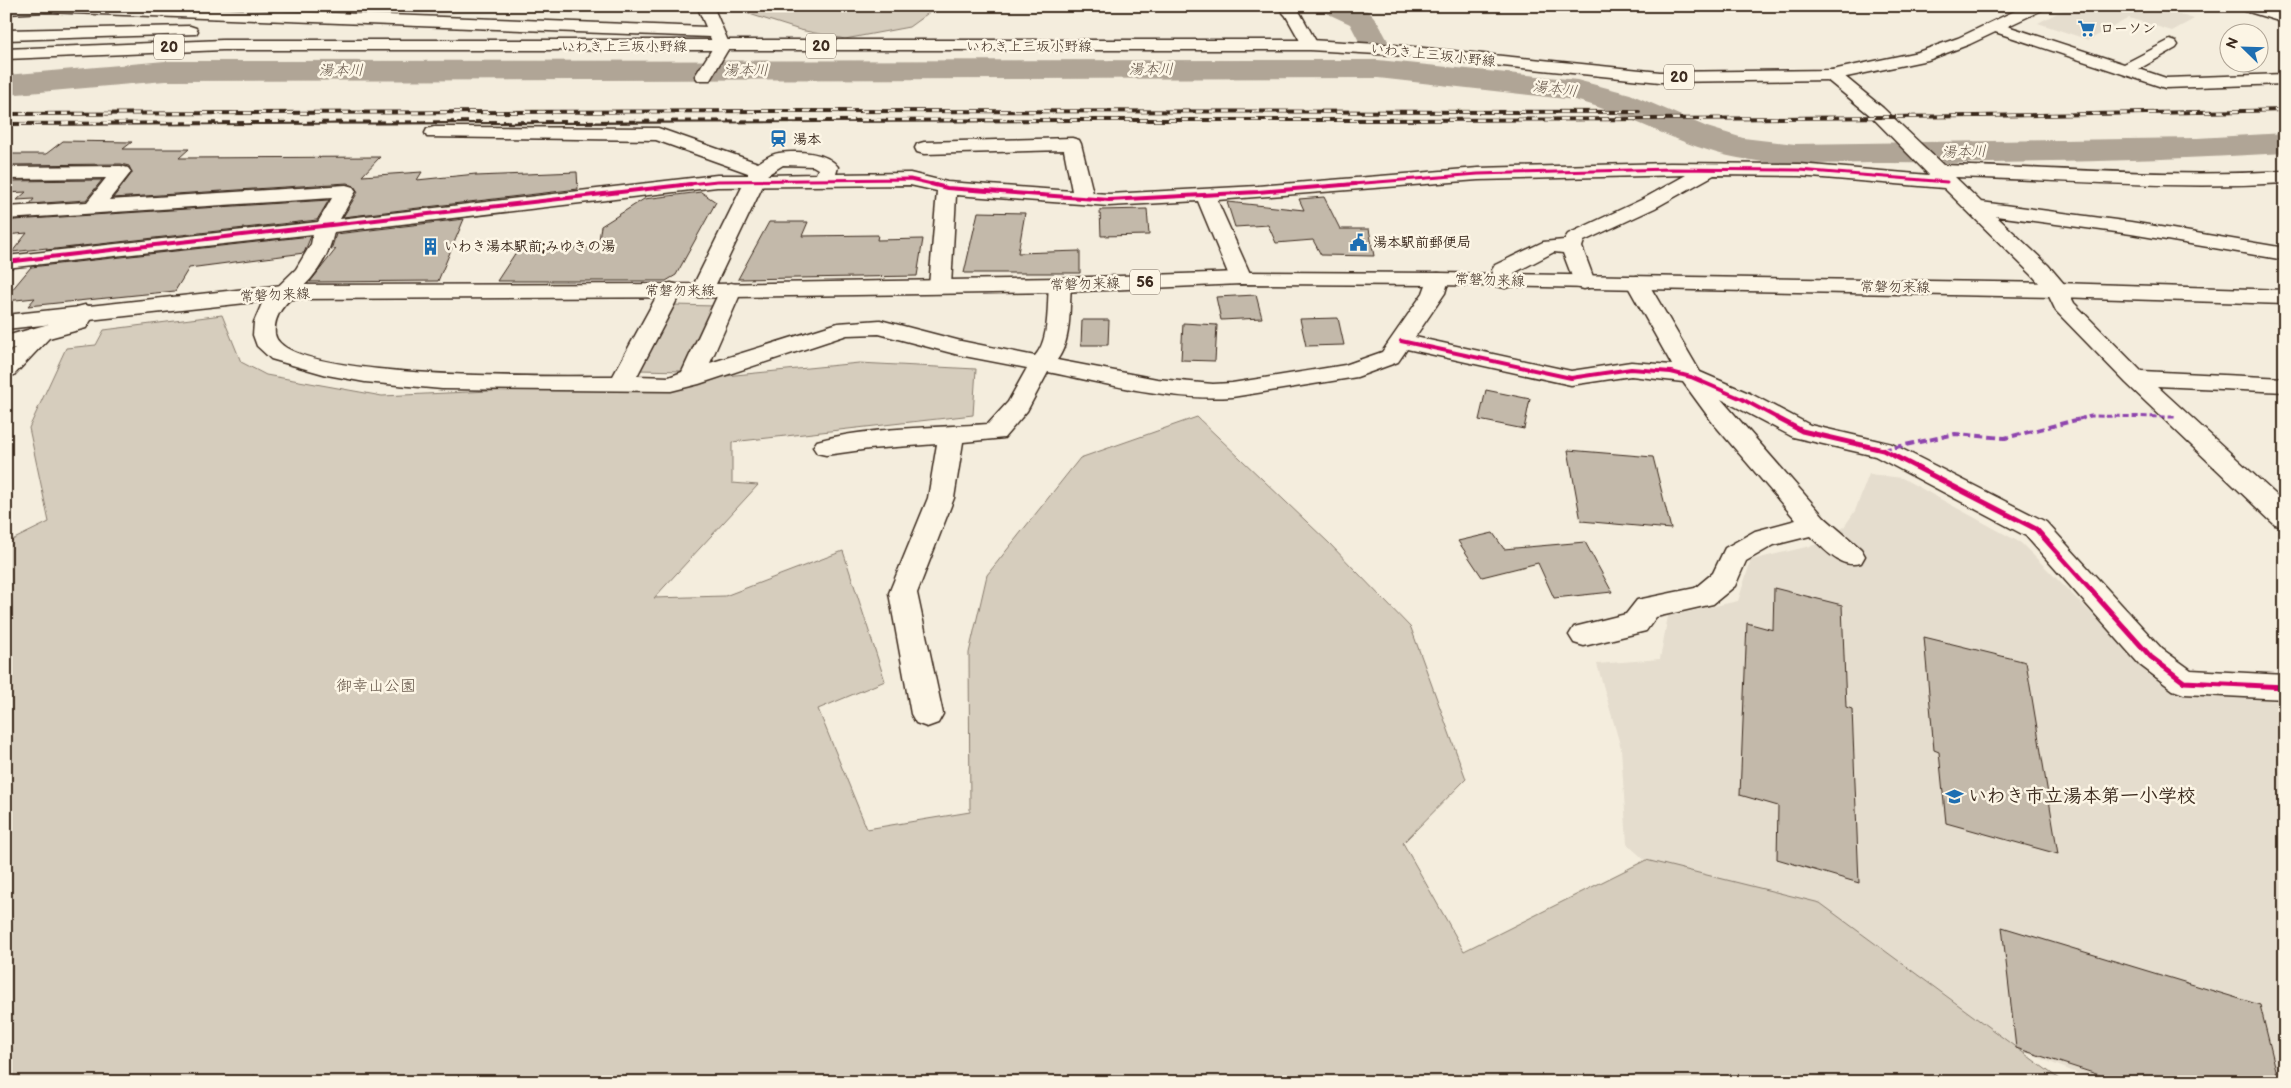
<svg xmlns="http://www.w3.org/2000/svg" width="2291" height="1088" font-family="'Balsamiq Sans','Klee One',sans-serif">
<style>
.built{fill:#e5ddce}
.green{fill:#d6cdbd;stroke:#887c6e}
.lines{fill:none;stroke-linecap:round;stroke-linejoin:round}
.river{fill:#b0a596;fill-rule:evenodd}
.building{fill:#c3b9aa;stroke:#3b2a1e}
.minor-casing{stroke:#3b2a1e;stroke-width:3}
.major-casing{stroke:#3b2a1e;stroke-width:3}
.minor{fill:#fcf5e5;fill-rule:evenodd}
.major{fill:#fcf5e5;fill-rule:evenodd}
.rail-casing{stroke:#3b2a1e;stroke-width:4}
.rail{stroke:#fcf5e5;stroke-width:2.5;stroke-dasharray:7;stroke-linecap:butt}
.quiet-far1{stroke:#8e44ad;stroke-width:3;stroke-dasharray:6 3;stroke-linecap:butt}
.quiet{stroke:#8e44ad;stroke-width:4;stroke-dasharray:8 4;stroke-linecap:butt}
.cycleway-far2-casing{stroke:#fcf5e5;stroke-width:5}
.cycleway-far1-casing{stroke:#fcf5e5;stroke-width:6}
.cycleway-casing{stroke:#fcf5e5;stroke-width:8}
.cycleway-far2{stroke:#d6006c;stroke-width:3}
.cycleway-far1{stroke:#d6006c;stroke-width:4}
.cycleway{stroke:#d6006c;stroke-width:5}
.labels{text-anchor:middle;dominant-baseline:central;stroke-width:5;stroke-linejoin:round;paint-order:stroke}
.far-poi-label{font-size:14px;font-weight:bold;fill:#3b2a1e;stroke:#fcf5e5;text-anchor:start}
.far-street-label{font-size:14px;fill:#3b2a1e;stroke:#fcf5e5}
.shield{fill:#fcf5e5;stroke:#75675a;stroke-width:1}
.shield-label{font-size:15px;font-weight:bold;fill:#3b2a1e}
.far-water-label{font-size:15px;font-style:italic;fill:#645548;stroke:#fcf5e5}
.park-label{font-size:16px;fill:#625346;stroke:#fcf5e5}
.near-poi-label{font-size:19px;font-weight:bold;fill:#3b2a1e;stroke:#fcf5e5;text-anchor:start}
</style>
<rect width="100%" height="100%" fill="#f4eddd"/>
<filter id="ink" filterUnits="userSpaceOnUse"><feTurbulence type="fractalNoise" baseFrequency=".02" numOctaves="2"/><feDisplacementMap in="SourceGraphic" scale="10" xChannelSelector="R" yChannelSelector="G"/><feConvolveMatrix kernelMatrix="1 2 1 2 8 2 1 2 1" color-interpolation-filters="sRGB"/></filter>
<g filter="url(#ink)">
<g class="built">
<path d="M2071,6H2152L2194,19L2172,31L2129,18L2089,40L2038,23Z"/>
<path d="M1869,474L1902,478L2021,543L2135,657L2222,695L2285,702V1082H2099L1722,930L1627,844L1621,748L1597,664L1660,659L1668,616L1738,601L1751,560L1823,543L1844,527L1855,511Z"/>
</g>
<g class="green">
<path d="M737,6H938L909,27L845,39L800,30L746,13Z"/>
<path d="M675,305L715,306L682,371L640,370Z"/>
<path d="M222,315L241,362L266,375L382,396L643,384L859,363L976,369L973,415L732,442V483L758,485L654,598L725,596L843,551L885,681L818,709L867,829L970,812L969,653L987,575L1080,458L1197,417L1329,543L1411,628L1466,779L1403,843L1464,951L1646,860L1820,903L2063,1082H265L254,1075L245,1082H6V543L49,522L29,428L66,348L96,345L104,330Z"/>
</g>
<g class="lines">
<g class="river">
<path d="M1320,6C1366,6 1367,0 1389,43L1385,49L1374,52L1363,49L1350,24L1324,12Z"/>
<path d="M1378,60L1577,80L1630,94L1707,127L1743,138L1795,144L2197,138L2285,133V153C2153,161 2021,164 1889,163C1838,162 1789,168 1738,158C1681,147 1631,115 1575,100L1378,78L165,81L6,95V75L165,61Z"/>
</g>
</g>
<g class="building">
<path d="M63,141L132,142L123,149H189L179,158L380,157L362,176L422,172L417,180L476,174V176L577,172L578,189L343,217L358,192L354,186L347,183L113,198L132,173L129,166L121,164L6,165V154H46Z"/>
<path d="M102,180L86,200L30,204L34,199L17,200L26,192L6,193V181Z"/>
<path d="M701,192L716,202L676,275L666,281H497L518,249L598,248L601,226L644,199Z"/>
<path d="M1324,197L1340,229H1369L1374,256L1321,255L1313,240L1276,243L1268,225L1235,227L1227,202L1304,210L1299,199Z"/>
<path d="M329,200L317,220L46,250L47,248L12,252L27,233L6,235V228L14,220Z"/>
<path d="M1147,209L1149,235L1101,236L1100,210Z"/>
<path d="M978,212L1025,213L1018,253L1080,251V273H964Z"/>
<path d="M464,219L438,281L310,282L336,249L331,250L336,234Z"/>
<path d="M769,222H808L802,236L878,235L877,240L923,239L917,276L738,279Z"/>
<path d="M311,236L304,253L189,268L175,291L28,306L35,298L6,301V297L31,267Z"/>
<path d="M1256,295L1262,318L1221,320L1216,297Z"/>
<path d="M1338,318L1344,345L1306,346L1300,319Z"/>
<path d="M1082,320H1109L1108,345H1081Z"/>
<path d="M1183,323L1217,325L1215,361L1181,360Z"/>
<path d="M1486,390L1530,399L1524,429L1479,420Z"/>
<path d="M1568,450L1653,457L1671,529L1581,521Z"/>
<path d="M1493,533L1504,549L1585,542L1612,592L1554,598L1538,563L1482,577L1458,541Z"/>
<path d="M1774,588L1842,605L1846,707L1852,709L1859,883L1777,859L1778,806L1740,795L1747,623L1773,630Z"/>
<path d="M1924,637L2026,662L2058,854L1946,823L1939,752L1934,750Z"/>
<path d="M2002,927L2260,1005L2279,1082H2121L2016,1048Z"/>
</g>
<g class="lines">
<defs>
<g id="minor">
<path d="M6,6H152L706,27L697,6H713L730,46L710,80H698L695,76L714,46L710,37L46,12L6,14Z"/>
<path d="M1277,6H1294L1299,11L1318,45L1316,48H1304L1286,16Z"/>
<path d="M2237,6H2262L2285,13V23L2239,9Z"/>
<path d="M1995,22L2124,64L2170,40L2176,42L2178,45L2176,48L2139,69L2166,78L2285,74V84L2165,88L1989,30L1987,27L1989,24Z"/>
<path d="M190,26L196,28L198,31L196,34L6,40V30Z"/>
<path d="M1832,70L1838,71L1883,108L1943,165C2057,168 2171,178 2285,171V183C2175,190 2065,180 1955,177L1981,202L2131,222L2285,248V260L2131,234L1996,216L2048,265L2065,285L2074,303L2141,371L2285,378V392L2157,386L2285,503V527L2275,525L2126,383L2056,311L2047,292L2032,275L1944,188L1799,176L1714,175L1655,208L1584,241L1582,247L1595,282L1592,287L1584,289L1576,287L1563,253L1554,252L1514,273L1516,281L1513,286L1505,288L1497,286L1492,270L1495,265L1543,242L1564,240L1568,234L1641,200L1686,175L1478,180L1217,200L1252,278L1249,283L1241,284L1233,283L1230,278L1198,201L1109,206L956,195L951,286L948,291L940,293L932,291L929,286L937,191L910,185L717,187L334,232C331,247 323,264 313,276C299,294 272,307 275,334C282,382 569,376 613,376L660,290L663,285L671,283L679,285L682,290L637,376L669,377L682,372L720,290L723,285L731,283L739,285L742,290L710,363L838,323L880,320L961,341L1035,356C1050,339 1047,306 1049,285L1052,280L1060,278L1068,280L1071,285C1069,309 1072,340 1057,360L1157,379L1213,384L1232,383L1345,365L1382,352L1423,293L1430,274L1438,273L1446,274L1449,279L1445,293L1415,337L1571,371L1631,362L1672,365L1626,283L1629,278L1637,276L1645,278L1648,283L1700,372L1751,394L1810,425L1892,444L2046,522L2162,649L2191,670L2285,675V699L2184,694L2173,690L2140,665L2026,536L1875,456L1793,437L1721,399L1825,518L1861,549L1865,556L1861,563C1839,569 1825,549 1810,536L1774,545L1746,561L1735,586L1713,604L1656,617L1646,631L1584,646L1574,643L1569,635L1574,627L1626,614L1637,600L1695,588L1713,573L1725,548L1755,531L1796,520L1713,423L1683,382L1631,376L1571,385L1407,349L1398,362L1357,377L1232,397C1170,401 1108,384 1048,372L1027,411L1004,438L963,442L954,498L917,593L943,714L938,723L927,727L916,723L911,714L889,593L928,498L937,444L869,449L826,455L817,453L813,447L817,441C869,427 934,428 988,424L1008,402L1027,368L959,355L879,334L847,335L699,384L671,391L442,389L365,382L327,375L271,359L257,346L253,335L254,322L263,301L296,269L311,244L313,234L6,268V256L318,222L332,198L6,219V207L87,202L106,178L6,179V167L121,166L128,168L131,172L109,200L346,185L353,187L356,191L340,219L717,175H748V173L656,140L427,137L425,133L427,129L434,127L658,128L758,163C764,159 771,154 779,153C797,151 826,151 838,167L836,174L910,173L947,182L1072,191L1064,150L924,154L917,152L915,148L917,144L924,142L1072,138L1079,140L1081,144L1093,193L1109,194L1258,186L1478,168L1670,163L1799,164L1929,175L1871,116L1826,79L1823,75L1826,71ZM783,165L813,166L818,169L816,174L767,175Z"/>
<path d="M85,305L93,307L96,312L86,328L49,338L14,375L6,377V356L15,348L6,350V336L70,318L77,307Z"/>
</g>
<g id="major">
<path d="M2025,6H2046L2044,9L1970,44L1928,60L1832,80L1660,82L1394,55L1310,50H223L6,59V49L223,40H1310L1394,45L1660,72L1832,70L1918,52L1958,38Z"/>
<path d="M755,175L762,177L765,181L716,284L1060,278L1241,272L1438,273L2057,283L2285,290V304L2057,297L1438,285L1241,284L1060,292L731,297L283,299L6,329V315L283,285L694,284L745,181L748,177Z"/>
</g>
</defs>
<use href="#minor" class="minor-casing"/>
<use href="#major" class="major-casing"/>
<use href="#minor" class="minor"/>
<use href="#major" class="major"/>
<defs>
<g id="rail">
<path d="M6,114L783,111L1639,112"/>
<path d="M6,124C365,120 724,120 1083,120C1483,120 1884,120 2285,110"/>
</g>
</defs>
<use href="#rail" class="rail-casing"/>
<use href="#rail" class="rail"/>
<path class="quiet-far1" d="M2079,419L2091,416L2175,417"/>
<path class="quiet" d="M1883,450L1955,434L2005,438L2084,418"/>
<defs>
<g id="cycleway-far2">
<path d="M680,185L717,181L910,179L936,185"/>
<path d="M1340,185L1478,174L1670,169L1799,170L1947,182"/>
</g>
<g id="cycleway-far1">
<path d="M931,184L947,188L1109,200L1258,192L1355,184"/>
<path d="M6,262L691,184"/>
<path d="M1401,341L1571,378L1631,369L1671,372L1691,377L1742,399L1779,419"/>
</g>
<path id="cycleway" d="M1777,418L1802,431L1883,450L2036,529L2151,657L2184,682L2285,687"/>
</defs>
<use href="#cycleway-far2" class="cycleway-far2-casing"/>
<use href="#cycleway-far1" class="cycleway-far1-casing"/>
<use href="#cycleway" class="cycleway-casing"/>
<use href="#cycleway-far2" class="cycleway-far2"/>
<use href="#cycleway-far1" class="cycleway-far1"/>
<use href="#cycleway" class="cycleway"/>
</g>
</g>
<defs>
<symbol id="supermarket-bare" viewBox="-9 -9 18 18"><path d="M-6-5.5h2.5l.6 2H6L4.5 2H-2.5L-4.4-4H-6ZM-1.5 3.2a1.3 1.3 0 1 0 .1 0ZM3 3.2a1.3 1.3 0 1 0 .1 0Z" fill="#1f6fb2" stroke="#fcf5e5" stroke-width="2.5" paint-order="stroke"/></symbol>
<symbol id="station-bare" viewBox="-9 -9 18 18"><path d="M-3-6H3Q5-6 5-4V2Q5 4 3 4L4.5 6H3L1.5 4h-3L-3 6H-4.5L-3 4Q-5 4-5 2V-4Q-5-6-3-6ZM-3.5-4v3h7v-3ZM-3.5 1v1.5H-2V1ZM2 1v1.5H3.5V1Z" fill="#1f6fb2" stroke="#fcf5e5" stroke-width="2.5" paint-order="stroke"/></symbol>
<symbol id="civic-bare" viewBox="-9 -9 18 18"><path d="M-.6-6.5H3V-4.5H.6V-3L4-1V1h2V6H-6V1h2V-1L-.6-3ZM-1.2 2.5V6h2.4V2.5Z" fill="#1f6fb2" stroke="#fcf5e5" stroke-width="2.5" paint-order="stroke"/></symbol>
<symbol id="building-bare" viewBox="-9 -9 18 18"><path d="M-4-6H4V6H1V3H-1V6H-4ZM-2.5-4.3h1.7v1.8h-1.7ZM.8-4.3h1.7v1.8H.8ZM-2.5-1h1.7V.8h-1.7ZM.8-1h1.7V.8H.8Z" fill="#1f6fb2" stroke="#fcf5e5" stroke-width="2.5" paint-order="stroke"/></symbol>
<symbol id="school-bare" viewBox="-9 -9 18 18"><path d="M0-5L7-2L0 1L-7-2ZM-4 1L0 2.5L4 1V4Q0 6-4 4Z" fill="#1f6fb2" stroke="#fcf5e5" stroke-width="2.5" paint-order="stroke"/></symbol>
</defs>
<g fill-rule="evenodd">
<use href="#supermarket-bare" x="2074" y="16" width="25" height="25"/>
<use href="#station-bare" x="766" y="126" width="25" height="25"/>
<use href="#civic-bare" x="1346" y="230" width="25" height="25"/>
<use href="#building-bare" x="418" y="234" width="25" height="25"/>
<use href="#school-bare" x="1942" y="784" width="25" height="25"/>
</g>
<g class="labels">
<g class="far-poi-label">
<text x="2100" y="28">ローソン</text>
<text x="793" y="139">湯本</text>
<text x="1373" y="242">湯本駅前郵便局</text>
<text x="444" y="246">いわき湯本駅前;みゆきの湯</text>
</g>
<g class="far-street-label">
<text x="624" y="46">いわき上三坂小野線</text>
<text x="1029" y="46">いわき上三坂小野線</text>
<text transform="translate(1433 55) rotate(6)">いわき上三坂小野線</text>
<text transform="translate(1490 280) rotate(2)">常磐勿来線</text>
<text transform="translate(1085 284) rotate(-2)">常磐勿来線</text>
<text transform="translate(1895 287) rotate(1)">常磐勿来線</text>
<text x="680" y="290">常磐勿来線</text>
<text transform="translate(275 295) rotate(-3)">常磐勿来線</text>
</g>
<g class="shield">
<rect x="806" y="33.5" width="30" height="25" rx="4"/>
<rect x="154" y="34.5" width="30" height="25" rx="4"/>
<rect x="1664" y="64.5" width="30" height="25" rx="4"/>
<rect x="1130" y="269.5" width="30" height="25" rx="4"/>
</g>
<g class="shield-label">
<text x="821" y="46">20</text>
<text x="169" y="47">20</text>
<text x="1679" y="77">20</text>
<text x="1145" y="282">56</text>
</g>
<g class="far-water-label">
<text x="1151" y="69">湯本川</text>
<text x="341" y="70">湯本川</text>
<text x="746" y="70">湯本川</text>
<text transform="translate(1555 89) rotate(7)">湯本川</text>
<text transform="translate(1964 152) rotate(-1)">湯本川</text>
</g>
<g class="park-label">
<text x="376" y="686">御幸山公園</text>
</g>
<g class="near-poi-label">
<text x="1968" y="796">いわき市立湯本第一小学校</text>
</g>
</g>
<rect width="2291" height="1088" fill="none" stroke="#fcf5e5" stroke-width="25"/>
<rect x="12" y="12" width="2266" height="1063" fill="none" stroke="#3b2a1e" stroke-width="2" filter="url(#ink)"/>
<g transform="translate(2244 48) rotate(293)"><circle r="24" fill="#fcf5e5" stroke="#afa495"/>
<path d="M0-4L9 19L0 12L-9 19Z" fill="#1f6fb2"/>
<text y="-8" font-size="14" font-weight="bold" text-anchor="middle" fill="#3b2a1e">N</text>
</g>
</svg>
